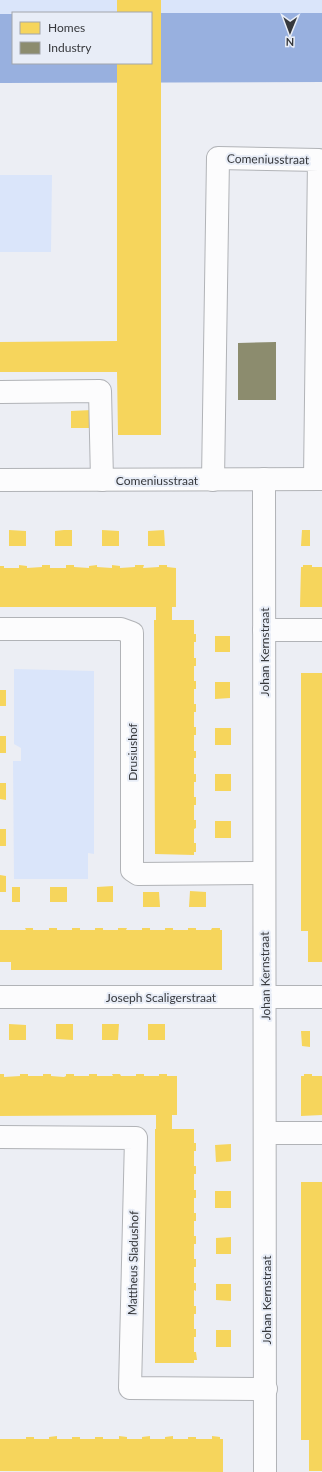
<svg xmlns="http://www.w3.org/2000/svg" width="322" height="1472" font-family="Lato,sans-serif">
<style>
.green{fill:#dae5fa}
.water{fill:#98b0df}
.homes{fill:#f6d55c}
.industry{fill:#8c8c6e}
.lines{fill:none;stroke-linecap:round;stroke-linejoin:round}
.pedestrian-casing{stroke:#b1b3b7;stroke-width:24}
.minor-casing{stroke:#b1b3b7;stroke-width:24}
.tertiary-casing{stroke:#b1b3b7;stroke-width:24}
.pedestrian{stroke:#fcfcfd;stroke-width:22}
.minor{stroke:#fcfcfd;stroke-width:22}
.tertiary{stroke:#fcfcfd;stroke-width:22}
.labels{text-anchor:middle;dominant-baseline:central;stroke-width:4;stroke-linejoin:round;paint-order:stroke}
.street-label{font-size:12px;fill:#36383c;stroke:#e8edf7}
</style>
<rect width="100%" height="100%" fill="#eceef4"/>
<g class="green">
<path d="M0,0H117V13L0,14Z"/>
<rect x="161" y="0" width="161" height="13"/>
<path d="M0,175H52L51,252H0Z"/>
<path d="M14,669L94,671V854L88,853V879H14L13,761H21V748L14,744Z"/>
</g>
<path class="water" d="M151,13H322V82L0,83V14H13V63H151Z"/>
<g class="homes">
<path d="M117,0H161V435H118L117,372H0V342L117,341V63H151V13H117Z"/>
<path d="M92,410V428H71V411Z"/>
<path d="M9,530L26,531V546H9Z"/>
<path d="M64,530H72V546H55V531Z"/>
<path d="M102,530L119,531V546H102Z"/>
<path d="M164,530L165,546H148V531Z"/>
<path d="M302,530H310V546H301Z"/>
<path d="M19,565L27,566V568L42,567V565H50V568H66V565H74V567L89,568V566L97,565V567L112,568V565L120,566V568L135,567V565H144L143,568L159,567V565H167V567L176,568V607H172V620H194V634H196V642H194V658H196V666H194V681H196V689H194V704H196V712H194V727H196V735H194V751H196V758H194V774H196V782H194V797H196V805H194V820H196V828L194,829V843H196V852H194V855L155,854L154,620H156V607H0V566H4V568H19Z"/>
<path d="M303,565H312V567H322V607H300L301,567H303Z"/>
<rect x="215" y="636" width="15" height="16"/>
<path d="M301,673H322V962H308V931H301Z"/>
<path d="M215,682H230V698L215,699Z"/>
<rect x="0" y="690" width="6" height="16"/>
<rect x="215" y="728" width="16" height="17"/>
<rect x="0" y="736" width="6" height="17"/>
<rect x="215" y="774" width="16" height="17"/>
<path d="M0,783H6V800L0,799Z"/>
<rect x="215" y="821" width="16" height="17"/>
<rect x="0" y="829" width="6" height="17"/>
<path d="M0,875L6,876V892H0Z"/>
<path d="M113,886V902H97V887Z"/>
<rect x="12" y="887" width="8" height="15"/>
<rect x="50" y="887" width="17" height="15"/>
<path d="M190,891L206,892V907H189Z"/>
<path d="M143,892H159L160,907H143Z"/>
<path d="M25,928H33V930H49V928H57V930H72V928H80V930H95V928H103V930H118V928H127L126,930H142V928H150V930H165V928H173V930H188V928H196V930H211L212,928H220V930H222V970H11V962H0V930H26Z"/>
<path d="M9,1024L26,1025V1040H9Z"/>
<path d="M56,1024H73V1040L56,1039Z"/>
<path d="M102,1024H119L118,1040H102Z"/>
<rect x="148" y="1024" width="17" height="16"/>
<path d="M301,1031H310V1047L302,1046Z"/>
<path d="M0,1074H4V1077L20,1076V1074H28V1076H43V1074H51V1076L64,1077L66,1076V1074H74V1076H89V1074H97V1076H113L112,1074H120L121,1076H136V1074H144V1076H159V1074H167V1076H177V1115H172V1129H194V1143H196V1151H194V1166H196V1174H194V1190H196V1198H194V1213H196V1221H194V1236H196V1244H194V1259H196V1267H194V1283H196V1291L194,1290V1306H196V1314H194V1329H196V1337H194V1352H196L197,1360H194V1363H155V1129H156V1115L0,1116Z"/>
<path d="M304,1074H312V1076H322V1115L301,1116V1076H304Z"/>
<path d="M231,1144V1161L216,1162L215,1145Z"/>
<path d="M301,1182H322V1471H309V1440H301Z"/>
<rect x="215" y="1191" width="16" height="17"/>
<path d="M231,1237V1254H216V1238Z"/>
<path d="M216,1284H231V1301L216,1300Z"/>
<rect x="216" y="1330" width="15" height="17"/>
<path d="M57,1436V1439H72V1437H80V1439H95V1437H103V1439H119V1436L127,1437V1439H142V1437L150,1436V1439H165V1437L173,1436V1439H188V1437H196V1439H212V1436L220,1437V1439H223V1472L0,1471V1439H26V1437H34V1439H49V1437Z"/>
</g>
<path class="industry" d="M276,342V400H238V343Z"/>
<g class="lines">
<defs>
<path id="pedestrian" d="M265,997H322"/>
<g id="minor">
<path d="M0,392L100,391L102,480"/>
<path d="M264,479L265,1472"/>
<path d="M213,480L218,158L319,160L315,479"/>
<path d="M0,629H121L132,633V870L138,874L264,873"/>
<path d="M264,630H322"/>
<path d="M0,997H265"/>
<path d="M265,1133H322"/>
<path d="M0,1137L136,1138L130,1388L266,1389"/>
</g>
<path id="tertiary" d="M0,480L322,479"/>
</defs>
<use href="#pedestrian" class="pedestrian-casing"/>
<use href="#minor" class="minor-casing"/>
<use href="#tertiary" class="tertiary-casing"/>
<use href="#pedestrian" class="pedestrian"/>
<use href="#minor" class="minor"/>
<use href="#tertiary" class="tertiary"/>
</g>
<g class="labels">
<g class="street-label">
<text transform="translate(268 159) rotate(1)">Comeniusstraat</text>
<text x="157" y="480">Comeniusstraat</text>
<text transform="translate(264 652) rotate(-90)">Johan Kernstraat</text>
<text transform="translate(132 752) rotate(-90)">Drusiushof</text>
<text transform="translate(265 976) rotate(-91)">Johan Kernstraat</text>
<text x="161" y="997">Joseph Scaligerstraat</text>
<text transform="translate(133 1263) rotate(-89)">Mattheus Sladushof</text>
<text transform="translate(266 1300) rotate(-90)">Johan Kernstraat</text>
</g>
</g>
<rect x="12" y="12" width="140" height="52" fill="#e8edf7" stroke="#a1a5ac"/>
<rect x="20" y="22" width="20" height="12" fill="#f6d55c" stroke="#a1a5ac"/>
<text x="48" y="32" font-size="12" fill="#36383c">Homes</text>
<rect x="20" y="42" width="20" height="12" fill="#8c8c6e" stroke="#a1a5ac"/>
<text x="48" y="52" font-size="12" fill="#36383c">Industry</text>
<g transform="translate(290 32) rotate(181)" stroke="#e8edf7" stroke-width="3" paint-order="stroke">
<path d="M0-3L7 15L0 10L-7 15Z" fill="#36383c"/>
<text y="-6" font-size="11" font-weight="bold" text-anchor="middle" fill="#36383c">N</text>
</g>
</svg>
